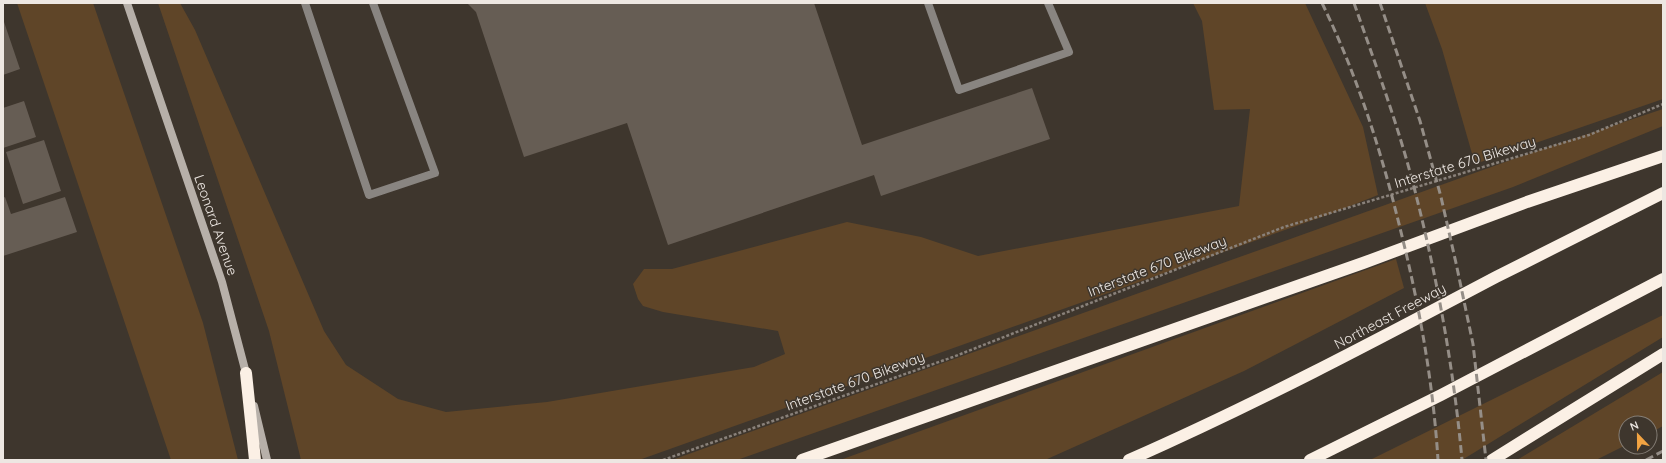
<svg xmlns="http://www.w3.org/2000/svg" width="1666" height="463" font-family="Quicksand,sans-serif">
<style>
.green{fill:#5f4528}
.building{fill:#665d54}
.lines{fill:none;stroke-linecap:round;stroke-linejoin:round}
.path{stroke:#89817a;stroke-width:2.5;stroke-dasharray:3 2;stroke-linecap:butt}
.lane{stroke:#898581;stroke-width:8}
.secondary{stroke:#b7b0a9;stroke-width:8}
.highway{stroke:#fbf0e5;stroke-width:12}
.rail{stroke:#958e87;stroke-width:3;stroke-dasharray:8 4;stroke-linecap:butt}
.labels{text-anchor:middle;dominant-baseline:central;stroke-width:3;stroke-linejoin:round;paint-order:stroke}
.street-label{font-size:14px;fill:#ede7e2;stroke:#3e362d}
</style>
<rect width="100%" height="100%" fill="#3e362d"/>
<g class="green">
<path d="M17,3H93L203,323L238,460H171Z"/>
<path d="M158,3H180L195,30L324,331L346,365L398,399L446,412L547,402L754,367L785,354L778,331L663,312L643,306L638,299L633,284L644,269H672L847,222L921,237L978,256L1239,206L1250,109L1214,110L1202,21L1193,3H1305L1363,127L1378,195L1330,214L639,460H301L269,331Z"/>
<path d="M1425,3H1663V99L1475,164L1442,49Z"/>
<path d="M1663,109V126L1513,187L737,460H672L1522,156Z"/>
<path d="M1396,259L1404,288L1244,371L1045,460H840Z"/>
<path d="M1663,315V337L1462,460H1370Z"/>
<path d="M1663,372V426L1650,433V423H1626V445L1596,460H1517Z"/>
</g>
<g class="building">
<path d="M467,3H814L862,145L1032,88L1050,139L881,196L874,175L668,245L627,123L524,157L476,12Z"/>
<path d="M3,19L20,69L3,75Z"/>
<path d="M24,101L36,137L3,148V108Z"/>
<path d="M44,140L61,191L23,204L6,152Z"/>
<path d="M5,197L11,214L65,197L77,232L3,256V198Z"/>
</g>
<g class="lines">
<path class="path" d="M663,460L953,357L1284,227L1589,135L1663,104"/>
<g class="lane">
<path d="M305,3L369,195L435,173L373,3"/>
<path d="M928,3L959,90L1069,52L1048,3"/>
</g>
<g class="secondary">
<path d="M127,3L222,282L247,377"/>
<path d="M254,406L267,460"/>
</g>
<g class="highway">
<path d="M246,373L255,460"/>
<path d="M802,460L1363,263L1527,202L1663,156"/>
<path d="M1129,460C1254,405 1375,341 1496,277C1551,249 1607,221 1663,193"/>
<path d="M1310,460L1441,395L1663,279"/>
<path d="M1492,460L1663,354"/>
</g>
<g class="rail">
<path d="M1322,3C1357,75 1381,150 1400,228C1419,304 1433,381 1438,460"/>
<path d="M1354,3C1376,66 1400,130 1416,195C1438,282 1454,371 1462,460"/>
<path d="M1380,3L1420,121L1441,197L1456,263L1473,344L1486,460"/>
<path d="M1646,460L1663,451"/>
</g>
</g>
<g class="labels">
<g class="street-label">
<text transform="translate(1465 162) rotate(-17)">Interstate 670 Bikeway</text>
<text transform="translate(216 225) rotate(71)">Leonard Avenue</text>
<text transform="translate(1157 266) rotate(-21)">Interstate 670 Bikeway</text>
<text transform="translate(1390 316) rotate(-28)">Northeast Freeway</text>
<text transform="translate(855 381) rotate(-20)">Interstate 670 Bikeway</text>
</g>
</g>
<rect width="1666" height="463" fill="none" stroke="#ede7e2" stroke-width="8"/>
<g transform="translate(1638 435) rotate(338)"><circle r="19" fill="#3e362d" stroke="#847d75"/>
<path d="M0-3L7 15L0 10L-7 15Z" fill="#f3a442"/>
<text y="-6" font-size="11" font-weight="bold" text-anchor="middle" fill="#ede7e2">N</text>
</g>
</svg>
